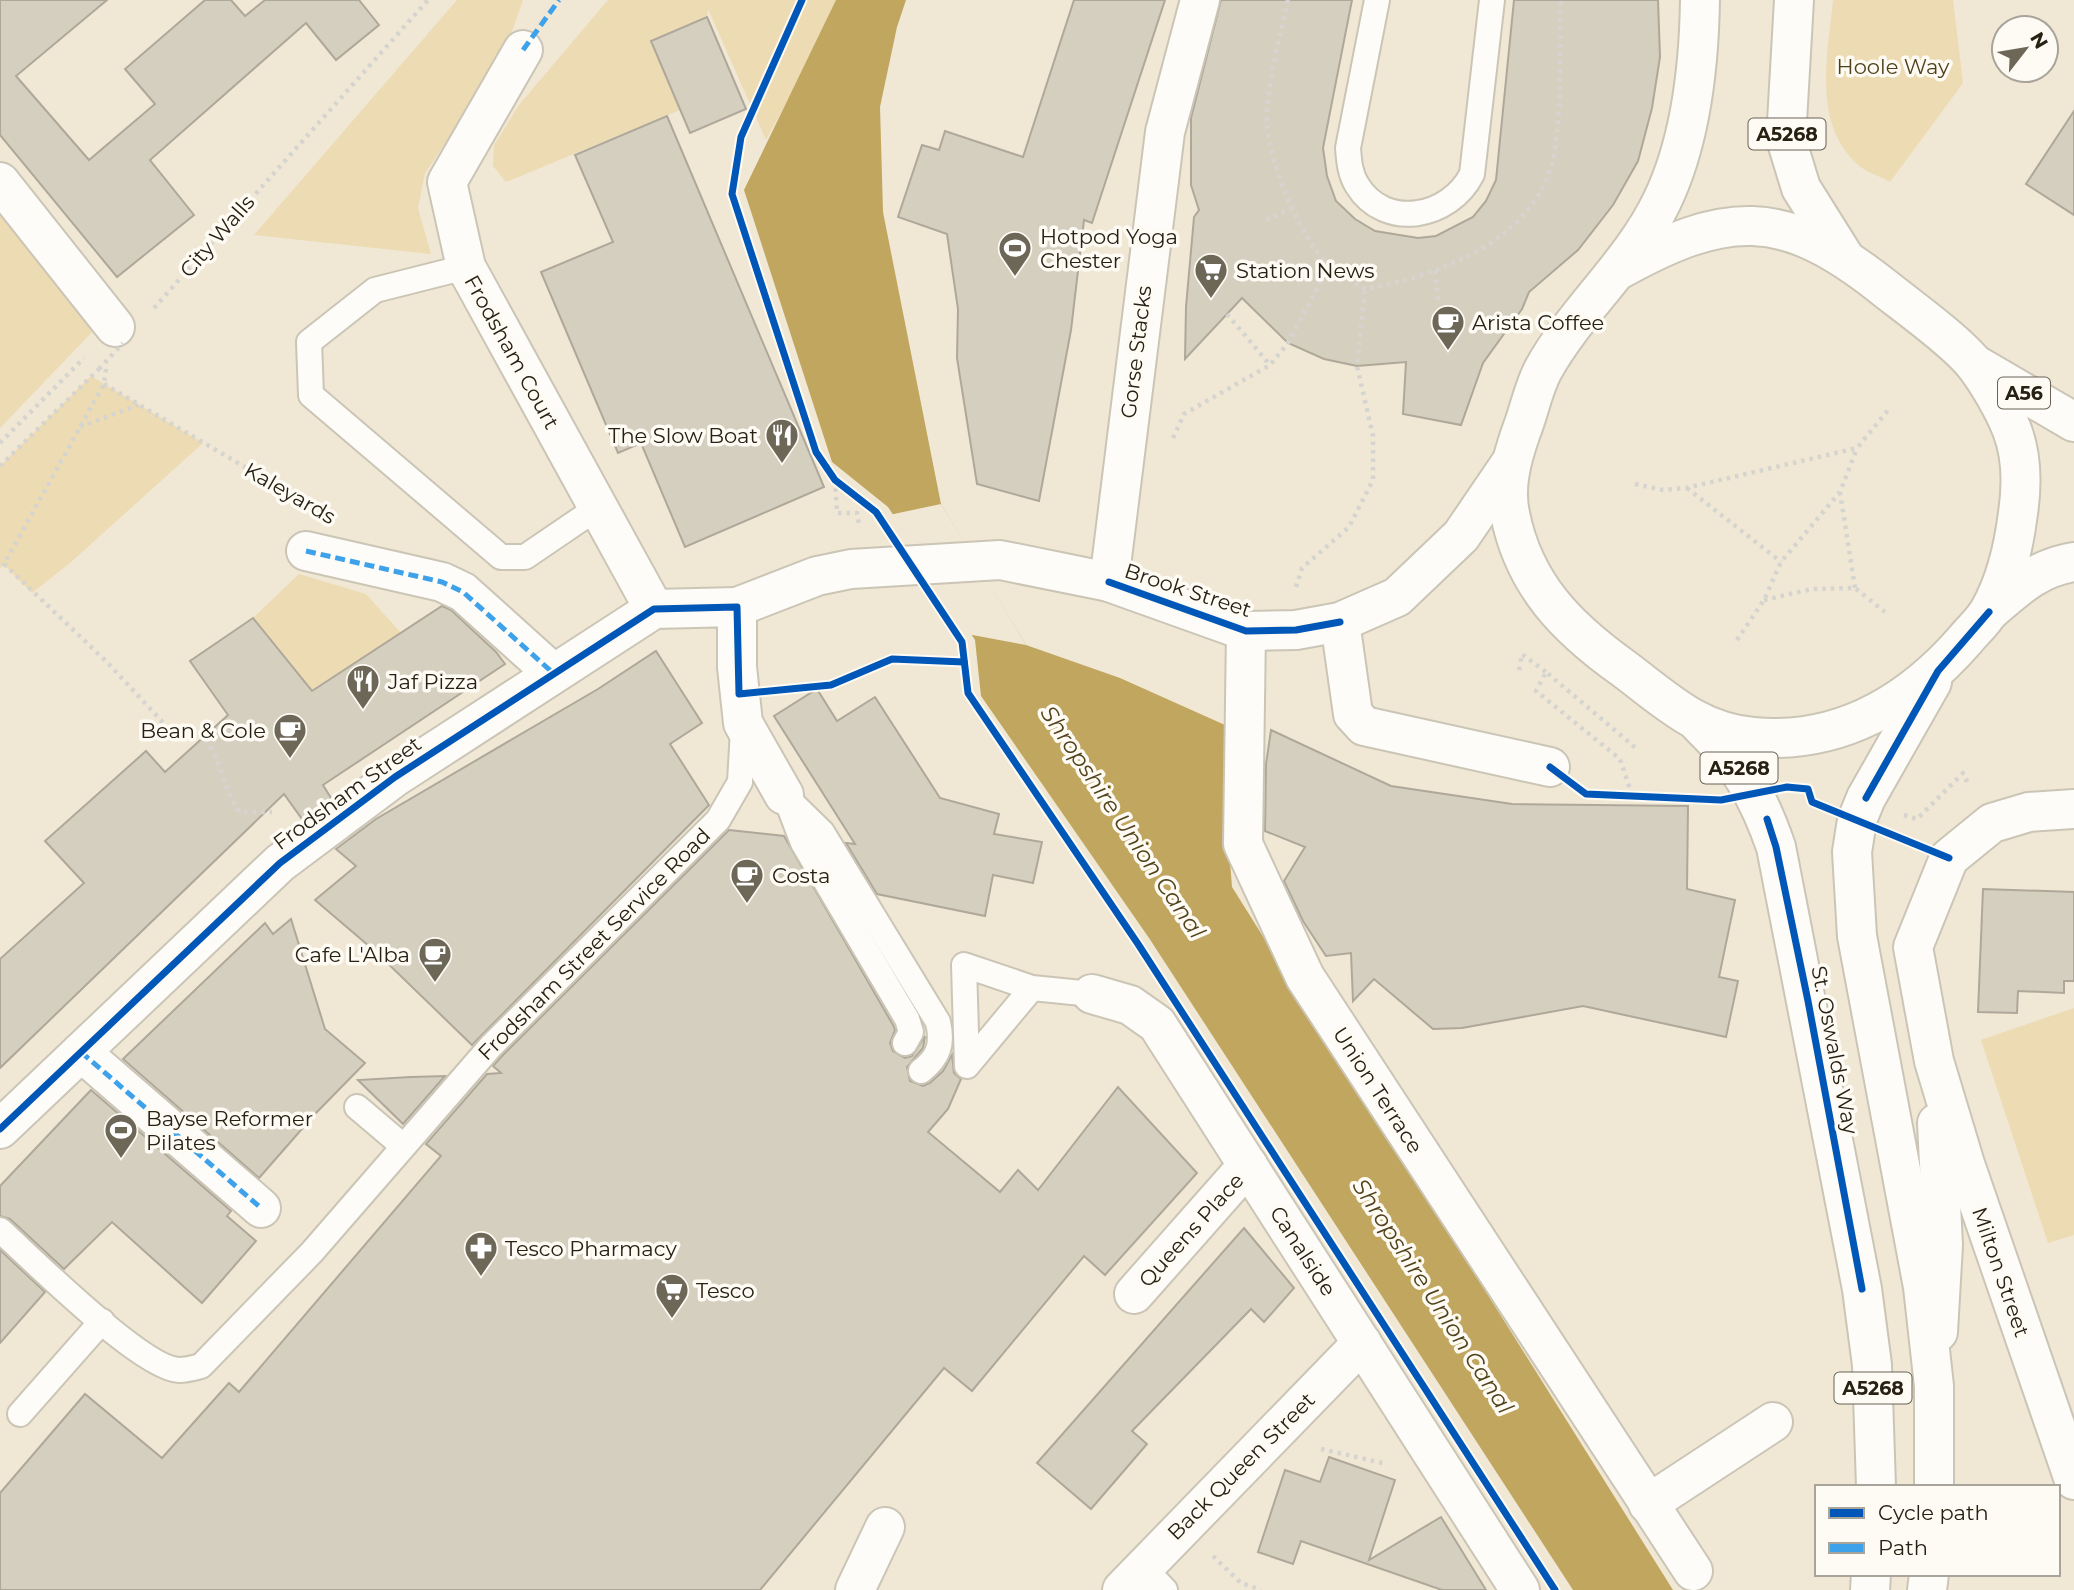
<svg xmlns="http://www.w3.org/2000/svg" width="2074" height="1590" font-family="Montserrat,sans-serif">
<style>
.green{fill:#ecdbb3}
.water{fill:#c1a65f}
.pier{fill:#f0e8d5}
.building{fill:#d5cfc0;stroke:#afa89a;stroke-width:2}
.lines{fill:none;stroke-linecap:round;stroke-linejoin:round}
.lane-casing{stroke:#cbc5b6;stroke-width:28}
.street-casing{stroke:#cbc5b6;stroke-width:42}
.secondary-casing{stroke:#cbc5b6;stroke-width:42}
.highway-casing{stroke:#cbc5b6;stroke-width:42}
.path{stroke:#d6d4cf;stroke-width:4.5;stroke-dasharray:3.5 5;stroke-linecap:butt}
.lane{stroke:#fdfcf9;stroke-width:24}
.street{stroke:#fdfcf9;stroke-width:38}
.secondary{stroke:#fdfcf9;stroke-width:38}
.highway{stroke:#fdfcf9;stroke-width:38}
.path-bridge{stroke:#d6d4cf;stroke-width:4.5;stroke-dasharray:3.5 5;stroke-linecap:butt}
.quiet{stroke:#3ea2ea;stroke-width:5;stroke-dasharray:10 5;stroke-linecap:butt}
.cycleway-casing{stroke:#fefbf4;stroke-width:11}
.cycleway{stroke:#0057b8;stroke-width:7}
.labels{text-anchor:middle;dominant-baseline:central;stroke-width:7;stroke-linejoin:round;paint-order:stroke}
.shield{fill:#fefbf4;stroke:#686257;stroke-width:2}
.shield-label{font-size:19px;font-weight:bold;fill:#272114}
.park-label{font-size:21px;fill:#4f4019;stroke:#fefbf4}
.street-label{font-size:21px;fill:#272114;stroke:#fefbf4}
.poi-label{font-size:21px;fill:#272114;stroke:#fefbf4;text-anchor:start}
.water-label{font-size:23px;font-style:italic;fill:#51421c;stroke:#fefbf4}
</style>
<rect width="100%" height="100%" fill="#f0e8d5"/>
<g class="green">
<path d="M457,0H523L503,57L425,173L418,208L431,254L254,235Z"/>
<path d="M608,0H836L808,63L766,140L708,9L707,17L651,41L680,110L506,182L493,166L494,145L519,105Z"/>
<path d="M1833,0H1953L1963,83L1890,182C1880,176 1865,172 1857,164C1812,122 1828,53 1833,0Z"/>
<path d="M0,214L93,331L0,428Z"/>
<path d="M91,376L203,443L71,562L32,593L4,565L0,568V466Z"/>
<path d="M299,574L366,594L401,633L312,691L253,618Z"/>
<path d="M2074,1008V1235L2048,1243L1981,1040Z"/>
</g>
<path class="water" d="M836,0H906L897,27L880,107L883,212L941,504L1026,645L1120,678L1225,725V797L1232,887L1673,1590H1573L1149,938L981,696L975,640L888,507L832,462L744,190Z"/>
<path class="pier" d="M941,504L976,561L1026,645L967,634L889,515Z"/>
<g class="building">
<path d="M0,0H107L16,76L89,160L155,104L125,69L205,0H231L245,16L265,0H359L379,25L336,60L306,23L150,160L194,215L117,277L0,135Z"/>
<path d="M1074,0H1165L1092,223L1084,220L1071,330L1039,501L977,484L957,358L958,309L947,234L898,217L922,145L939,150L945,131L1023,157Z"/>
<path d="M1221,0H1352L1323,148L1327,176L1336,201L1355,219L1375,231L1418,238L1436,236L1473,217L1486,201L1496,180L1514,0H1658L1660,57L1652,108L1638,161L1613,205L1578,250L1529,292L1522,309L1483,363L1461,425L1403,414L1406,362L1357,366L1324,359L1288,343L1242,298L1185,359L1186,307L1194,217L1199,210L1191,185V118Z"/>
<path d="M707,17L746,109L690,133L651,41Z"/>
<path d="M2074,111V215L2026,184Z"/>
<path d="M667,116L824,487L685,547L641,443L618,453L541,272L613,242L575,155Z"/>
<path d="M442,606L451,610L496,652L505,664L323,785L331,798L302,819L284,794L0,1068V959L84,883L45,841L146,751L165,772L228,715L190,661L253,618L312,691Z"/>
<path d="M656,651L702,723L670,744L709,805L472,1045L376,952L315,900L356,866L336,849L376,819L598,689Z"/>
<path d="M817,689L837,721L875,697L940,798L999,814L994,834L1042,842L1033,883L993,875L985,916L877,894L846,843L855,844L774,716Z"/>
<path d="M1271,730L1391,786L1512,804L1688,806L1687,889L1735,900L1719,977L1738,981L1726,1037L1583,1006L1462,1028L1433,1029L1374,979L1353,1001L1351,953L1326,956L1303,921L1284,881L1305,847L1265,831L1266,764Z"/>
<path d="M729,830L784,836L893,1025L895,1030L890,1043L893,1051L905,1058L912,1056L925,1036L923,1048L907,1067L910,1081L923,1086L930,1083L943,1071L952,1055L954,1073L961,1079L948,1109L928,1132L1000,1192L1018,1170L1038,1190L1118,1087L1197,1173L1105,1275L1084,1256L972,1391L944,1368L760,1590H0V1493L85,1394L162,1458L229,1383L239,1392L441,1156L426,1144L487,1074L501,1073L493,1066L502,1056Z"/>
<path d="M1983,889L2074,892V981H2064V993L2018,991L2017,1013L1978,1012Z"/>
<path d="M291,919L325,1029L365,1063L315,1114L259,1178L123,1059L265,923L273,934Z"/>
<path d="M445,1076L403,1124L358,1080L411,1077Z"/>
<path d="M91,1090L231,1211L227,1216L256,1241L202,1303L112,1222L64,1269L10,1219L0,1216V1186Z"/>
<path d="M1244,1228L1294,1288L1264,1322L1251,1309L1132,1431L1147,1444L1091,1509L1037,1463Z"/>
<path d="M0,1250L45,1292L0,1343Z"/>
<path d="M1329,1457L1395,1480L1369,1560L1441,1517L1486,1590H1442L1301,1541L1293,1564L1258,1552L1285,1470L1320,1482Z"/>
</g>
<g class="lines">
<defs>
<g id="lane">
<path d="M1377,0L1348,148C1349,161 1350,174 1357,185C1385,231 1450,218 1472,174L1492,0"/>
<path d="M466,267L375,290L309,342L311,395L501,557H525L597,508"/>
<path d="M784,795L822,832L938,1022C943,1044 939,1057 921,1071"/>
<path d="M787,801L803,843L907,1019L911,1032L905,1043"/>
<path d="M1032,988L967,1066L964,965L1032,988L1092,994"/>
<path d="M357,1107L403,1146"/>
<path d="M0,1230C31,1258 142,1369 179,1370C186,1370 194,1368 201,1366L312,1252L491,1046L718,820L740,782L743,730"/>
<path d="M20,1414L102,1321"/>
<path d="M1143,1567L1165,1590"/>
</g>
<g id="street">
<path d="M523,50L447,182L466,267L654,609"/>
<path d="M0,182L115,327"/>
<path d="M306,551L442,582L463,592L553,673"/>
<path d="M1340,622L1353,714L1364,726L1550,767"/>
<path d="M1246,631L1243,844L1305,977L1693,1571"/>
<path d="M2074,809L2029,812L1992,823L1949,858L1913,947L1934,1061L1965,1164L2074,1480"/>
<path d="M1092,994L1130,1005L1157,1024L1520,1590"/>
<path d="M81,1052L261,1208"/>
<path d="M1937,1123L1943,1245L1938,1332"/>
<path d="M0,1129L280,863L395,777L654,609L737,607V667L743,723L784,795"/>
<path d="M1134,1294L1248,1165"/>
<path d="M1648,1504L1773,1422"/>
<path d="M855,1590L885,1527"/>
<path d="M1122,1590L1362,1343"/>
</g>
<g id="secondary">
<path d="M1109,582L1165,132L1200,0"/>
<path d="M737,607L817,576L851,569L1000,560L1109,582L1246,631L1296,630L1340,622L1397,597L1461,536L1510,464"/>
</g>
<g id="highway">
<path d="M1794,0L1786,139L1801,188L1843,255"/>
<path d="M1617,271C1726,210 1782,207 1882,286C1907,306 1956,341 1975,365C1988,382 2004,409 2012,430C2022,456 2022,486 2018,513C2014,545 2005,583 1989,611C1983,622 1972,631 1965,640C1910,703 1839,745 1753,737C1697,732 1666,700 1623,668C1567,628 1524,585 1510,514C1504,486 1512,458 1521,432C1529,412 1533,389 1543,370C1576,310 1632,264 1662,201C1691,141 1699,66 1700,0"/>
<path d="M1976,365L2074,422"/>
<path d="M1990,611C2018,587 2037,568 2074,562"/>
<path d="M1932,682L1866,798L1857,820L1852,852L1857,936L1923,1287L1934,1386V1487"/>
<path d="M1699,724C1739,763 1758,795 1776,847L1862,1289L1872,1365L1876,1487"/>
<path d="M1870,1590L1871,1574"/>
<path d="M1927,1590L1929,1574"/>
</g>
</defs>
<use href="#lane" class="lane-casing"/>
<use href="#street" class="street-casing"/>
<use href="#secondary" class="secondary-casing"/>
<use href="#highway" class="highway-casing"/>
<g class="path">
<path d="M1288,0C1280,34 1265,93 1267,126C1270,164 1301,240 1329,266C1339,275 1354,282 1365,289C1442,275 1541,238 1555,150C1562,101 1559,49 1561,0"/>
<path d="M1266,220L1294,207"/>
<path d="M1435,271L1439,304"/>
<path d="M154,308L428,0"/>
<path d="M1227,314L1270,365"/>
<path d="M106,369L104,384L4,564L107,662L168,728C176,729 188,729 195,732C223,748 219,787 240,812H272"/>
<path d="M104,384L311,506"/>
<path d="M80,427L138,405"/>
<path d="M1173,438L1184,414L1270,365L1288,343L1329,266"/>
<path d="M0,443L84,358"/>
<path d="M0,466L99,369"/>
<path d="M835,480L837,513H857L859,524"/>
<path d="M1635,484L1663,490L1686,488L1857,448L1889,409"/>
<path d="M1687,488L1781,562"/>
<path d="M1840,492L1855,588"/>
<path d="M1296,587L1302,568L1349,527L1373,480V436L1357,366L1365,289"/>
<path d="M1764,600L1812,589L1855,588L1885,612"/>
<path d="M1737,640L1764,600L1781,562L1840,492L1857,448"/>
<path d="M1519,670L1522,654L1546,672"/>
<path d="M1632,795L1620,759L1536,691L1546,672L1637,749"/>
<path d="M1904,815L1917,819L1963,773L1969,786"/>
<path d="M1321,1449L1387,1464"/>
<path d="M1213,1556L1241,1583L1261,1590"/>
</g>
<use href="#lane" class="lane"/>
<use href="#street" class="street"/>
<use href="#secondary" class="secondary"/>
<use href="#highway" class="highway"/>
<path class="path-bridge" d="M99,369L123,343"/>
<g class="quiet">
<path d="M523,50L559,0"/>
<path d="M306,551L442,582L463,592L553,673"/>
<path d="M81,1052L261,1208"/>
</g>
<defs>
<g id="cycleway">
<path d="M802,0L741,137L732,194L816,452L835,480L876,512L962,642L968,693L1138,944L1555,1590"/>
<path d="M1109,582L1246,631L1296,630L1340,622"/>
<path d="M1550,767L1586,794L1721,800L1787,787L1808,789L1812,802L1949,858"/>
<path d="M1866,798L1938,671L1989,612"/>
<path d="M1767,819L1776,847L1808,1001L1862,1289"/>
<path d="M0,1129L280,863L395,777L654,609L737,607L739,694L831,685L892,659L964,662"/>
</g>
</defs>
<use href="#cycleway" class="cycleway-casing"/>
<use href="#cycleway" class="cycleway"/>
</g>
<defs>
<symbol id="stadium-pin" viewBox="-11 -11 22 30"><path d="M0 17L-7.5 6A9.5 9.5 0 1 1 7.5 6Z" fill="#6d6758" stroke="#fefbf4"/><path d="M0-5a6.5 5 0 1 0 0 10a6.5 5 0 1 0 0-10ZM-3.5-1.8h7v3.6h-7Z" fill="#fff"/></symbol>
<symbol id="supermarket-pin" viewBox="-11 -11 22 30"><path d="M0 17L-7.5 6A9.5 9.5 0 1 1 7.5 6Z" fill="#6d6758" stroke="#fefbf4"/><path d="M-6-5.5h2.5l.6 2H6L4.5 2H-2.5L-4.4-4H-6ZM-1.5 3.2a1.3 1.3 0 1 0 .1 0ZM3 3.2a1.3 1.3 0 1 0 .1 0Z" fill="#fff"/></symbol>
<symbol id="cafe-pin" viewBox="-11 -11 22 30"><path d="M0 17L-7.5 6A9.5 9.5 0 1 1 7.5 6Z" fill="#6d6758" stroke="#fefbf4"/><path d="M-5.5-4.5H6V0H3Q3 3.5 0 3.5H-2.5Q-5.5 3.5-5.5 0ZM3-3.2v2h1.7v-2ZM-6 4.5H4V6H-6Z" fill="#fff"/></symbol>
<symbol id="restaurant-pin" viewBox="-11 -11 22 30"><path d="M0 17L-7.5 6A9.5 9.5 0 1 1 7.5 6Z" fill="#6d6758" stroke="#fefbf4"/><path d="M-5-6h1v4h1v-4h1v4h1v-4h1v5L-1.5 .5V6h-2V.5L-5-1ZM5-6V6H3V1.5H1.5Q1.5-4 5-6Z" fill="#fff"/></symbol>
<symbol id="pharmacy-pin" viewBox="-11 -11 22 30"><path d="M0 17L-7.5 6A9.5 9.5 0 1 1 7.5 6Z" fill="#6d6758" stroke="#fefbf4"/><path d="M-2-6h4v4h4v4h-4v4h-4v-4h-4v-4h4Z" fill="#fff"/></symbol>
</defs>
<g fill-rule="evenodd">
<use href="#stadium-pin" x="996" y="229" width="38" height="52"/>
<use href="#supermarket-pin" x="1192" y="251" width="38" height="52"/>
<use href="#cafe-pin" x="1429" y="303" width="38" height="52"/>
<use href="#restaurant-pin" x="763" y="416" width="38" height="52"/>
<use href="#restaurant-pin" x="344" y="662" width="38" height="52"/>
<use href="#cafe-pin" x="271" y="711" width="38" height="52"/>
<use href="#cafe-pin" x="728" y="856" width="38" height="52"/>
<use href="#cafe-pin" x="416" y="935" width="38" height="52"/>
<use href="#stadium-pin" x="102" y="1111" width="38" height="52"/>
<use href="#pharmacy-pin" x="462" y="1229" width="38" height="52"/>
<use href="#supermarket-pin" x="653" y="1271" width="38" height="52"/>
</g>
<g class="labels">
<g class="shield">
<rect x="1748.5" y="118.5" width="77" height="31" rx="5"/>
<rect x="1998" y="377.5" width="52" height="31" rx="5"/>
<rect x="1700.5" y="752.5" width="77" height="31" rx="5"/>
<rect x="1834.5" y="1372.5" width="77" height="31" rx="5"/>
</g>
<g class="shield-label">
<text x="1787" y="134">A5268</text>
<text x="2024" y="393">A56</text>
<text x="1739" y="768">A5268</text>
<text x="1873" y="1388">A5268</text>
</g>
<g class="park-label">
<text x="1893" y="66">Hoole Way</text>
</g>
<g class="street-label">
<text transform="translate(217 236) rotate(-49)">City Walls</text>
<text transform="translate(512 352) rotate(61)">Frodsham Court</text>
<text transform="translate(1136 352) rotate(-83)">Gorse Stacks</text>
<text transform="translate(290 493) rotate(30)">Kaleyards</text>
<text transform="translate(1188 590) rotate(18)">Brook Street</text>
<text transform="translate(347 793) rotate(-36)">Frodsham Street</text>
<text transform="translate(594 944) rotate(-45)">Frodsham Street Service Road</text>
<text transform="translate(1835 1050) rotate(79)">St. Oswalds Way</text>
<text transform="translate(1378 1090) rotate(57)">Union Terrace</text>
<text transform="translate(1191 1230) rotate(-48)">Queens Place</text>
<text transform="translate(1303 1251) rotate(57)">Canalside</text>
<text transform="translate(2001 1272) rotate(71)">Milton Street</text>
<text transform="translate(1241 1466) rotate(-45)">Back Queen Street</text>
</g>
<g class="poi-label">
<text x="1040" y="236">Hotpod Yoga<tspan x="1040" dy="24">Chester</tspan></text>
<text x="1236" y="270">Station News</text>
<text x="1472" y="322">Arista Coffee</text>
<text x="758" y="435" text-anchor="end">The Slow Boat</text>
<text x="388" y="681">Jaf Pizza</text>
<text x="266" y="730" text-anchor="end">Bean &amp; Cole</text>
<text x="772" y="875">Costa</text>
<text x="410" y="954" text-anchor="end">Cafe L'Alba</text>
<text x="146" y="1118">Bayse Reformer<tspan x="146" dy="24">Pilates</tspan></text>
<text x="505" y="1248">Tesco Pharmacy</text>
<text x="696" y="1290">Tesco</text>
</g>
<g class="water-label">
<text transform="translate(1123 822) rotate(56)">Shropshire Union Canal</text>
<text transform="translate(1433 1296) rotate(57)">Shropshire Union Canal</text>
</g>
</g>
<rect x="1815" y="1485" width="245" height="91" fill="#fefbf4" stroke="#a8a49a" stroke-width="2"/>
<rect x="1829" y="1508" width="35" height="10" fill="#0057b8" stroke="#a8a49a" stroke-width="2"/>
<text x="1878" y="1520" font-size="21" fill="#272114">Cycle path</text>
<rect x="1829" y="1543" width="35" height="10" fill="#3ea2ea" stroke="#a8a49a" stroke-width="2"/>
<text x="1878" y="1555" font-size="21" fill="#272114">Path</text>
<g transform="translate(2025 49) rotate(59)"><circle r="33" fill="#fefbf4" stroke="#a8a49a" stroke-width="2"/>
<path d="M0-5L12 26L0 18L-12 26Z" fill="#6d6758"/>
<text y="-10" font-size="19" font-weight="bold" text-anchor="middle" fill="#272114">N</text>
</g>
</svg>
